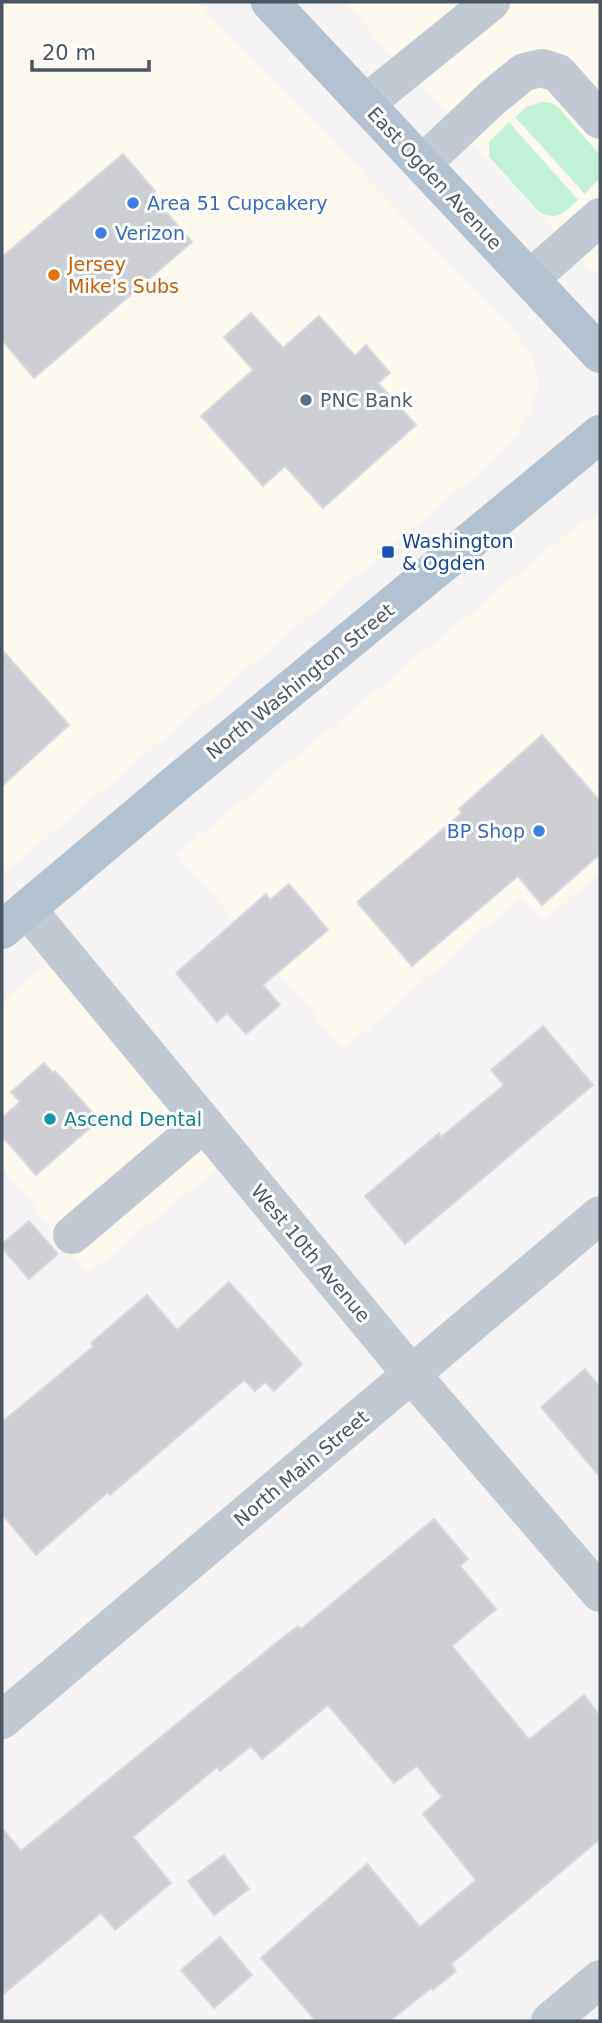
<svg xmlns="http://www.w3.org/2000/svg" width="602" height="2023" font-family="'DejaVu Sans',sans-serif">
<style>
.commercial{fill:#fdf9ef}
.green{fill:#c3f1d5}
.building{fill:#cdcfd5;stroke:#d7d9de;stroke-width:2}
.lines{fill:none;stroke-linecap:round;stroke-linejoin:round}
.minor{stroke:#c1cad2;stroke-width:38}
.major{stroke:#b3c2d1;stroke-width:38}
.shop-dot{fill:#3f7fe0;stroke:#fff;stroke-width:2.5}
.food-dot{fill:#e8710a;stroke:#fff;stroke-width:2.5}
.service-dot{fill:#5c6f8a;stroke:#fff;stroke-width:2.5}
.transit-dot{fill:#1a4fb4;stroke:#fff;stroke-width:2.5}
.culture-dot{fill:#0f9aa8;stroke:#fff;stroke-width:2.5}
.labels{text-anchor:middle;dominant-baseline:central;stroke-width:6;stroke-linejoin:round;paint-order:stroke}
.street-label{font-size:19px;fill:#4a5661;stroke:#fff}
.shop-label{font-size:19px;fill:#366cbe;stroke:#fff;text-anchor:start}
.food-label{font-size:19px;fill:#c56008;stroke:#fff;text-anchor:start}
.service-label{font-size:19px;fill:#4e5e75;stroke:#fff;text-anchor:start}
.transit-label{font-size:19px;fill:#164399;stroke:#fff;text-anchor:start}
.culture-label{font-size:19px;fill:#0d838f;stroke:#fff;text-anchor:start}
</style>
<rect width="100%" height="100%" fill="#f5f3f3"/>
<g class="commercial">
<path d="M2,2H198L515,333L532,358L539,382L531,410L520,429L497,457L2,875Z"/>
<path d="M344,2H600V276L585,264Z"/>
<path d="M600,512V871L544,922L521,896L344,1049L178,854L572,530Z"/>
<path d="M68,948L237,1152L89,1273L2,1167V1003Z"/>
</g>
<g class="green">
<path d="M542,102L551,103L558,107L600,155V177L585,194L515,117L526,107Z"/>
<path d="M509,122L578,200C565,212 557,222 539,212L489,157V142Z"/>
</g>
<g class="building">
<path d="M123,154L155,191L151,195L192,242L34,378L2,340V257Z"/>
<path d="M251,313L283,348L319,316L355,356L366,345L390,373L378,383L416,425L323,508L285,466L263,486L201,416L253,370L224,337Z"/>
<path d="M2,650L69,725L2,786Z"/>
<path d="M542,735L600,801V854L542,905L518,876L412,966L357,902L462,813L459,809Z"/>
<path d="M289,884L328,930L263,985L280,1005L246,1034L227,1013L217,1022L176,973L266,894L270,900Z"/>
<path d="M543,1026L593,1085L405,1244L365,1196L439,1133L441,1137L504,1085L491,1070Z"/>
<path d="M44,1063L53,1073L55,1071L99,1120L36,1175L2,1136V1118L20,1102L11,1092Z"/>
<path d="M29,1221L58,1254L29,1279L2,1248V1244Z"/>
<path d="M229,1282L302,1364L274,1391L265,1382L255,1391L244,1380L110,1495L108,1492L36,1555L2,1514V1422L94,1346L91,1343L147,1295L177,1330Z"/>
<path d="M585,1369L600,1387V1477L541,1407Z"/>
<path d="M434,1519L468,1559L460,1566L496,1609L452,1646L526,1736L530,1739L584,1695L600,1716V1839L451,1964L456,1971L433,1990L431,1988L390,2021H316L261,1958L367,1864L420,1927L476,1880L423,1814L442,1797L417,1766L394,1783L328,1705L262,1759L251,1746L220,1771L217,1767L133,1837L171,1883L115,1930L101,1913L2,1995V1828L21,1851L281,1639L298,1626L301,1629Z"/>
<path d="M224,1855L249,1889L214,1915L188,1881Z"/>
<path d="M220,1937L252,1975L214,2008L181,1970Z"/>
</g>
<g class="lines">
<g class="minor">
<path d="M365,104L491,2"/>
<path d="M422,164L492,98L524,72L542,68L558,73L600,120"/>
<path d="M530,279L600,217"/>
<path d="M27,909L412,1375L600,1593"/>
<path d="M72,1235L204,1123"/>
<path d="M2,1720L600,1215"/>
<path d="M550,2021L600,1979"/>
</g>
<g class="major">
<path d="M270,2L600,354"/>
<path d="M2,930L173,786L600,434"/>
</g>
</g>
<g class="shop-dot">
<circle cx="133" cy="203" r="7"/>
<circle cx="101" cy="233" r="7"/>
<circle cx="539" cy="831" r="7"/>
</g>
<circle class="food-dot" cx="54" cy="275" r="7"/>
<circle class="service-dot" cx="306" cy="400" r="7"/>
<rect class="transit-dot" x="381" y="545" width="14" height="14" rx="3.5"/>
<circle class="culture-dot" cx="50" cy="1119" r="7"/>
<g class="labels">
<g class="street-label">
<text transform="translate(435 178) rotate(47)">East Ogden Avenue</text>
<text transform="translate(300 681) rotate(-39)">North Washington Street</text>
<text transform="translate(311 1253) rotate(50)">West 10th Avenue</text>
<text transform="translate(301 1468) rotate(-40)">North Main Street</text>
</g>
<g class="shop-label">
<text x="147" y="203">Area 51 Cupcakery</text>
<text x="115" y="233">Verizon</text>
<text x="525" y="831" text-anchor="end">BP Shop</text>
</g>
<g class="food-label">
<text x="68" y="264">Jersey<tspan x="68" dy="22">Mike's Subs</tspan></text>
</g>
<g class="service-label">
<text x="320" y="400">PNC Bank</text>
</g>
<g class="transit-label">
<text x="402" y="541">Washington<tspan x="402" dy="22">&amp; Ogden</tspan></text>
</g>
<g class="culture-label">
<text x="64" y="1119">Ascend Dental</text>
</g>
</g>
<rect width="602" height="2023" fill="none" stroke="#4a5661" stroke-width="7"/>
<path d="M32 60v10h117v-10" fill="none" stroke="#4a5661" stroke-width="3.5"/>
<text x="42" y="60" font-size="21" fill="#4a5661" stroke="#ffffff" stroke-width="5" paint-order="stroke">20 m</text>
</svg>
